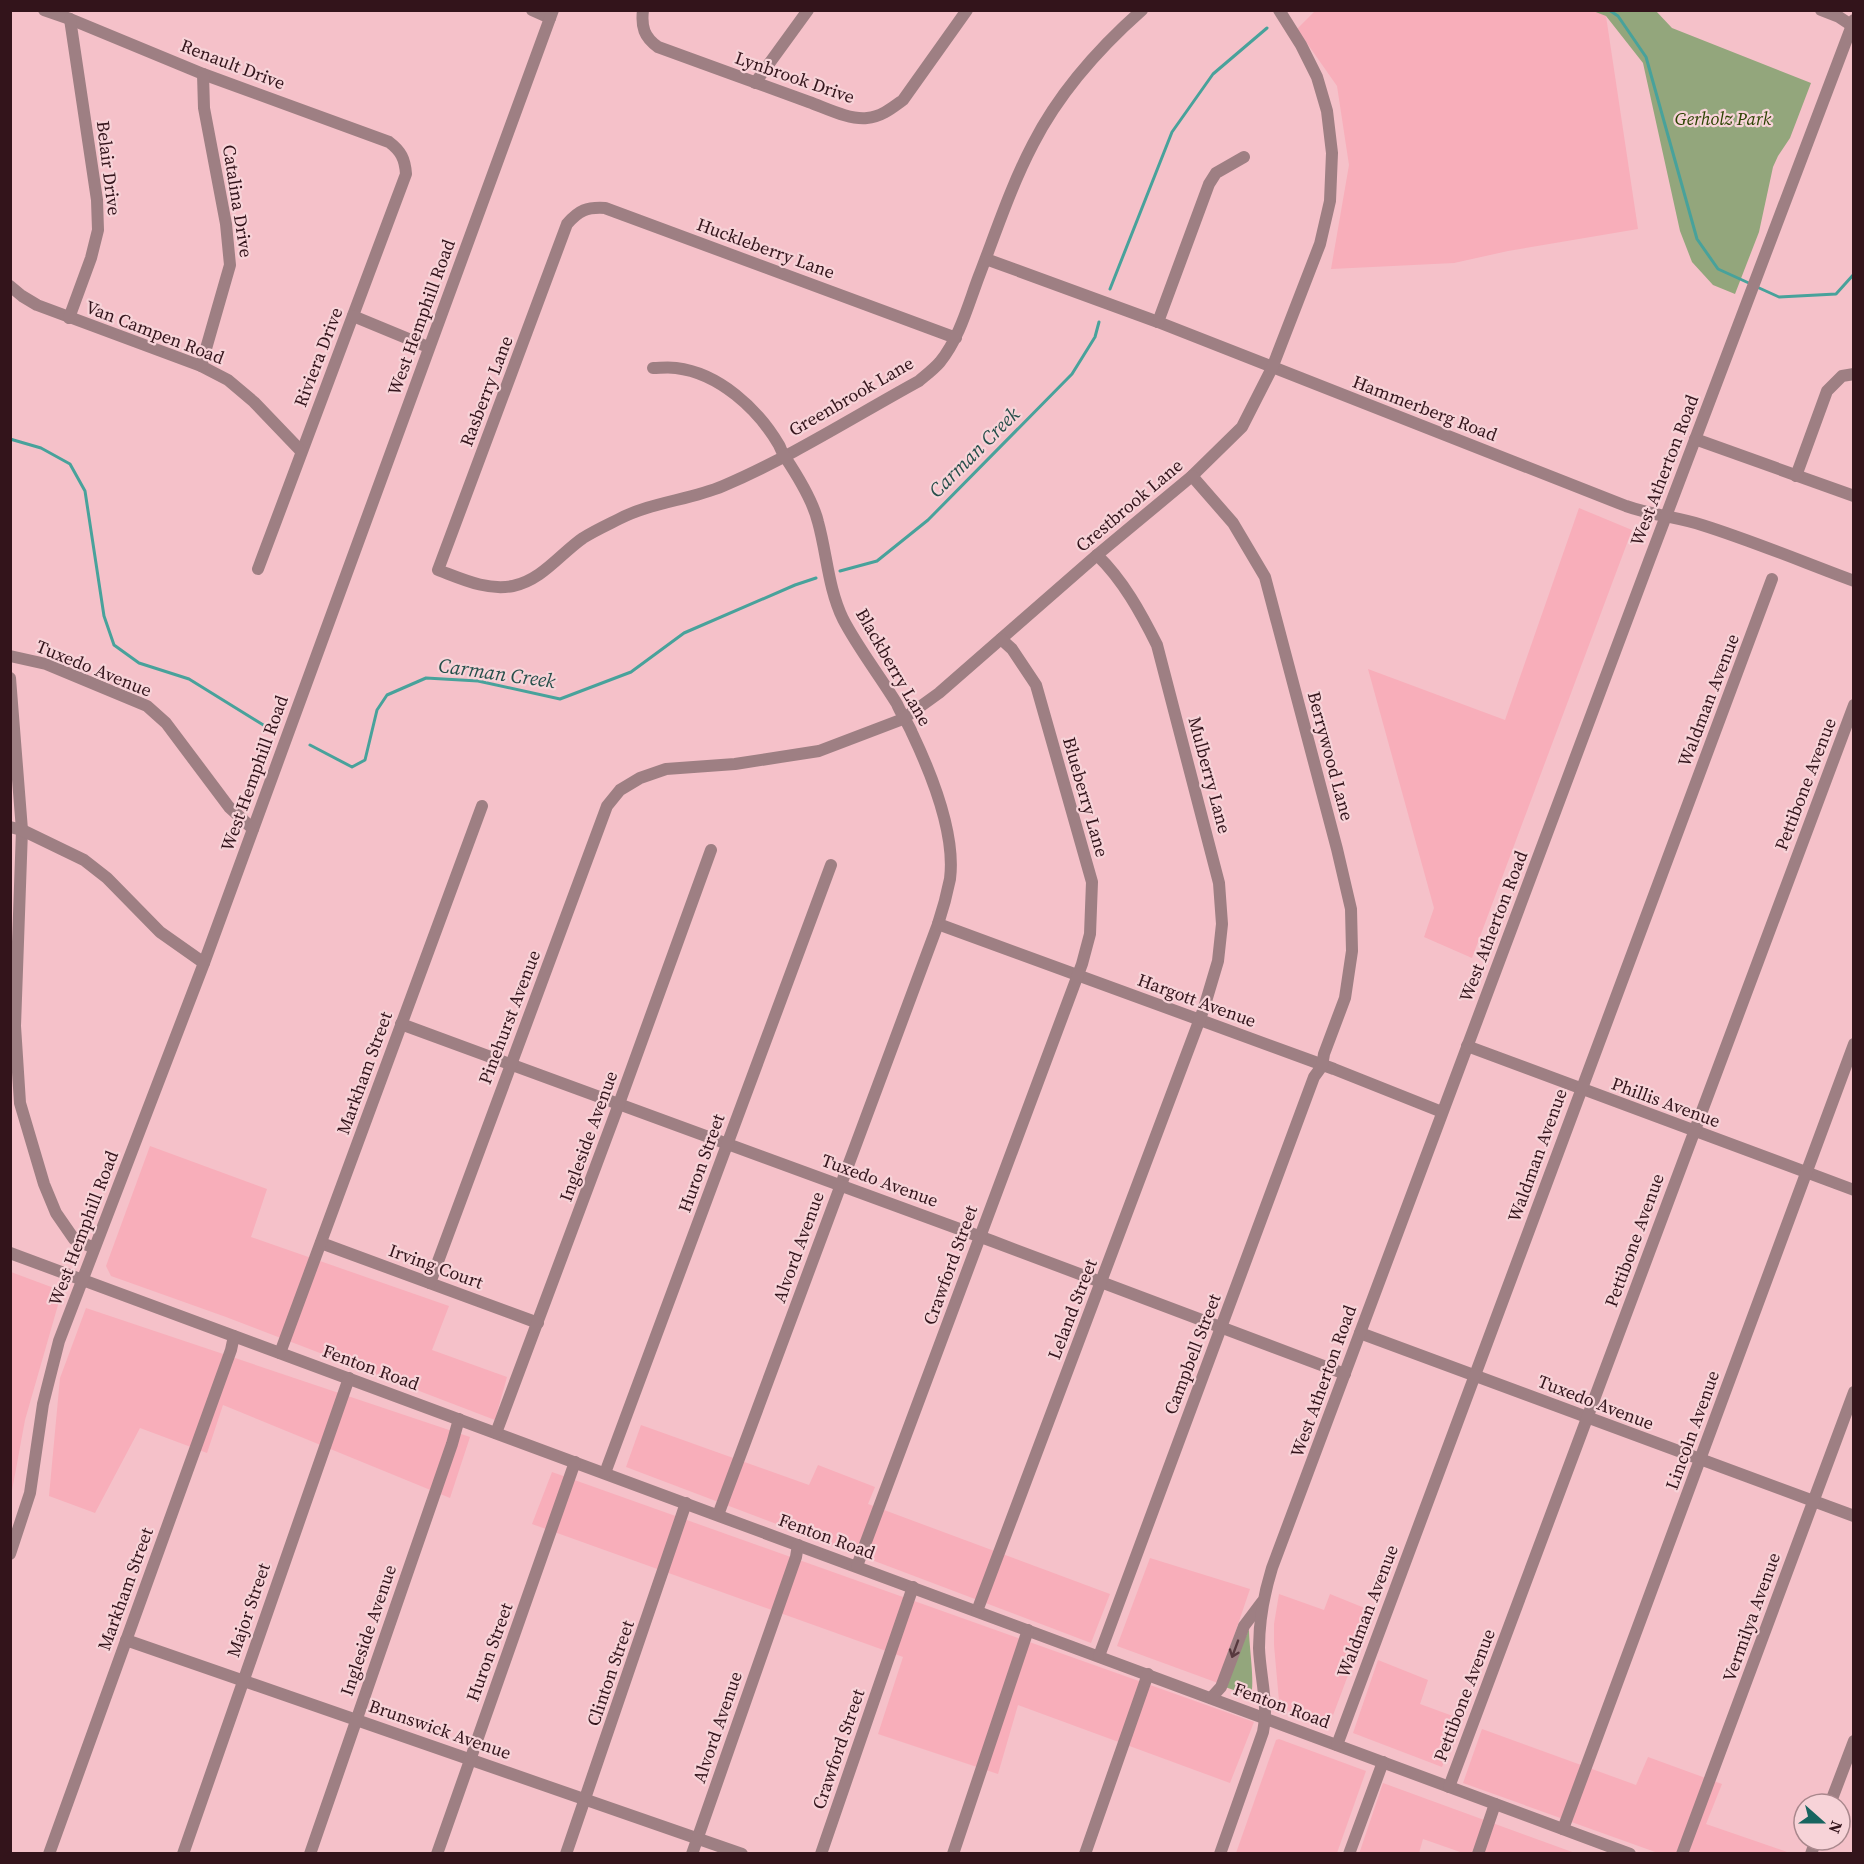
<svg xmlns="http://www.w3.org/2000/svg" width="1864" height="1864" font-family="'Source Serif 4',serif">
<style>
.built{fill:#f8aeba}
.green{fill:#93a67c}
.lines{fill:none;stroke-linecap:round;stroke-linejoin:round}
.stream{stroke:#48a29b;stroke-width:3}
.minor{stroke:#9e7f83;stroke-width:12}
.oneway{stroke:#58393f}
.labels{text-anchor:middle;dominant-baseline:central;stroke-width:4.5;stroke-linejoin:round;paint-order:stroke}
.street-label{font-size:18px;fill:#33141b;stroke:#f7d3d8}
.park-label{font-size:18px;font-style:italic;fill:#2b4200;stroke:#f7d3d8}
.water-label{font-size:20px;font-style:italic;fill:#254e4a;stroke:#f7d3d8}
</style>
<rect width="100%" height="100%" fill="#f5c1c9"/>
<g class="built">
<path d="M1316,10H1593L1606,16L1638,229L1508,251L1454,263L1331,269L1349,165L1337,86L1297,29Z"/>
<path d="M1579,508L1632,530L1472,958L1424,937L1434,908L1368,669L1505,720Z"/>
<path d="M150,1146L267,1189L251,1237L449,1306L432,1350L507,1377L495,1420L226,1317L111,1276L106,1266Z"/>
<path d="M11,1272L62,1291L25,1420L11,1496Z"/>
<path d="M86,1308L470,1437L450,1498L223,1405L207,1453L140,1428L95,1513L49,1496L60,1378Z"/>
<path d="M641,1425L809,1485L818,1465L875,1487L868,1504L1110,1594L1091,1643L626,1467Z"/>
<path d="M552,1472L1254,1722L1230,1783L1018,1705L998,1774L878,1734L903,1657L532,1524Z"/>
<path d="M1150,1558L1250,1589L1218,1683L1117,1646Z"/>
<path d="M1279,1594L1324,1610L1330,1594L1372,1611L1329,1726L1289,1711L1279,1701L1274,1645V1624Z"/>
<path d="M1378,1660L1428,1680L1420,1704L1461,1719L1442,1767L1353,1733Z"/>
<path d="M1482,1729L1636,1785L1648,1757L1722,1784L1706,1824L1790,1853H1658L1463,1783Z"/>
<path d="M1279,1739L1366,1771L1337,1853H1236L1276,1740Z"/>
<path d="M1383,1783L1575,1853H1463L1423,1839L1419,1853L1359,1854Z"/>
</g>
<g class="green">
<path d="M1593,11H1656L1672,28L1811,83L1790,138L1778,156L1773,167L1759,232L1735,294L1713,285L1692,262L1680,231L1643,63L1606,16Z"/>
<path d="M1249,1629C1249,1647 1255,1682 1251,1696L1225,1687Z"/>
</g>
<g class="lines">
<g class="stream">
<path d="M1609,10L1618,16L1646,57L1697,239L1718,269L1751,284"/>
<path d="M1757,287L1779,297L1836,294L1854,274"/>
<path d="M1110,289L1172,132L1213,74L1267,28"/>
<path d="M10,439L41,448L70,464L85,491L104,616L114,645L139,663L189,679L265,726"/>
<path d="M840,571L877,561L928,520L1072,374L1095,337L1099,322"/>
<path d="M310,745L352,767L365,760L377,710L387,695L426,678L478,681L560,699L631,672L684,633L795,585L816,578"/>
</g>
<g class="minor">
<path d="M44,10L70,19L203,74L389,142C401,151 405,159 406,174L258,569"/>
<path d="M532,10L550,18"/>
<path d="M643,10C641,27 644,37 658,47C708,65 759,84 809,102C826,108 849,120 867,118C881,117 892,108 903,100L967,10"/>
<path d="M1821,10L1839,17L1854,27"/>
<path d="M755,83L808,10"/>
<path d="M986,259L1158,322L1626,506C1651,515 1677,517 1702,525C1753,541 1803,562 1854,581"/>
<path d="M10,286L22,296L37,305L201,366L228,380L254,402L301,451"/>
<path d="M353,316L428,347"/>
<path d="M69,318L91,258L98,230L97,200L70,19"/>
<path d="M1158,322L1209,184L1216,173L1244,157"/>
<path d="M956,338L605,208C587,207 579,210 567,224L438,570C462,579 487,591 513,586C542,580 560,554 583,538C594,531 607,525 619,519C652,502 690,500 723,486C791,457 855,416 919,381C926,375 934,369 940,362C960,337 968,305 979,276C996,232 1011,186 1033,144C1059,93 1099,48 1142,10"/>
<path d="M201,366L230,265L226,224L204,108L203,74"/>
<path d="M653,368C660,368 668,367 676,368C719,373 758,409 779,445C781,449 782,453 785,457C797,475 813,501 818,522C827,554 828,588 843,619C858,648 880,676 897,704C901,714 908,723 912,733C931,773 956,833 950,879C947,894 943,909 938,924L718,1515"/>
<path d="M1695,439L1854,496"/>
<path d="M1796,476L1827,391L1842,376L1854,374"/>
<path d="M10,656L46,664L147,706L166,723L229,807L253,829"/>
<path d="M10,678L22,830L15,1026L20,1103L44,1184L56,1213L74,1239L94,1248"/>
<path d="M10,827L22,830L84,860L107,878L160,932L204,963"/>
<path d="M938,924L1334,1069L1442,1112"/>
<path d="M401,1024L992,1241L1345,1374"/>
<path d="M1467,1046L1854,1190"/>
<path d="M321,1243L538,1323"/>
<path d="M10,1253L1630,1854"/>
<path d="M430,1283L607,806L620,790L640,778L666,769L735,764L819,751L903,719L939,693L1097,555L1192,476L1242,427L1272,368L1320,244L1330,201L1332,153L1327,111L1317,77L1301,45L1279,10"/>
<path d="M1360,1333L1854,1516"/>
<path d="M280,1353L482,806"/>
<path d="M496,1433L616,1112L711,850"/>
<path d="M605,1473L831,865"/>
<path d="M10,1554L30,1493L43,1404L59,1341L204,963L553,10"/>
<path d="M857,1566L1082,964L1090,934L1092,882L1036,685L1012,649L1001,639"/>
<path d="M977,1611L1204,1008L1218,961L1222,924L1219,883L1157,645C1141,613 1123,580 1097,555"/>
<path d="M126,1640L742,1854"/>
<path d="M1099,1656L1314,1077L1322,1066L1324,1054L1345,998L1352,951L1351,909L1337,849L1265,577L1233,523L1192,476"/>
<path d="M1211,1698L1221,1687L1244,1626L1262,1602"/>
<path d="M1337,1745L1772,579"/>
<path d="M1449,1787L1854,705"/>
<path d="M1830,1804L1854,1741"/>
<path d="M1563,1829L1854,1044"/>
<path d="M49,1854L231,1350L234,1336"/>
<path d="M183,1854L349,1378"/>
<path d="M310,1854L452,1444L459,1419"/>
<path d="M437,1854L575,1462"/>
<path d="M566,1854L686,1503"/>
<path d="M692,1854L796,1557L798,1545"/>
<path d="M821,1854L913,1587"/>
<path d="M953,1854L1028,1630"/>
<path d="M1085,1854L1148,1674"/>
<path d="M1220,1854L1263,1732C1269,1705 1260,1676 1259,1648C1259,1620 1264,1594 1272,1568L1649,561L1854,20"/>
<path d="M1349,1854L1383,1762"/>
<path d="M1478,1854L1495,1804"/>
<path d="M1682,1854L1854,1392"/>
<path d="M1811,1854L1816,1840"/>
</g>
</g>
<defs><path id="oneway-shaft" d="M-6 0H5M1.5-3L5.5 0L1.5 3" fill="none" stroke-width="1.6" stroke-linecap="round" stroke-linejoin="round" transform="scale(1.5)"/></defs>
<use class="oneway" href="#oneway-shaft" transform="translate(1235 1649) rotate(110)"/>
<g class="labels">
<g class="street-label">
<text transform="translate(233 64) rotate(21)">Renault Drive</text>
<text transform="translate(795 77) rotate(19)">Lynbrook Drive</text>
<text transform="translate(109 168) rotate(83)">Belair Drive</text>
<text transform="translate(238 201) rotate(81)">Catalina Drive</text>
<text transform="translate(766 248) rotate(20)">Huckleberry Lane</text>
<text transform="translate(421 317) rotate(-70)">West Hemphill Road</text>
<text transform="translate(155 332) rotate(21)">Van Campen Road</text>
<text transform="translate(318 357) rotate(-69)">Riviera Drive</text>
<text transform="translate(486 391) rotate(-69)">Rasberry Lane</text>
<text transform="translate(851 396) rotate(-30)">Greenbrook Lane</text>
<text transform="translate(1425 408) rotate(21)">Hammerberg Road</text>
<text transform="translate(1664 470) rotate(-69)">West Atherton Road</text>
<text transform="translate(1129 505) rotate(-40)">Crestbrook Lane</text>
<text transform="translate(894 667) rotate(60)">Blackberry Lane</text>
<text transform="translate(94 668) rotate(22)">Tuxedo Avenue</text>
<text transform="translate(1708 700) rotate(-69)">Waldman Avenue</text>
<text transform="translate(1331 756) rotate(75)">Berrywood Lane</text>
<text transform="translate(254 773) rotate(-70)">West Hemphill Road</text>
<text transform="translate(1210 775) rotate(75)">Mulberry Lane</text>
<text transform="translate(1805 784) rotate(-69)">Pettibone Avenue</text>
<text transform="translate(1086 797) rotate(74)">Blueberry Lane</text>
<text transform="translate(1493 926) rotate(-69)">West Atherton Road</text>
<text transform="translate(1197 1000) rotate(20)">Hargott Avenue</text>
<text transform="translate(509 1017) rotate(-69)">Pinehurst Avenue</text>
<text transform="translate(364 1073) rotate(-70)">Markham Street</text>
<text transform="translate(1666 1102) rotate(20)">Phillis Avenue</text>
<text transform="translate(588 1136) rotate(-70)">Ingleside Avenue</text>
<text transform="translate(1537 1155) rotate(-70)">Waldman Avenue</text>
<text transform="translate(701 1163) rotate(-70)">Huron Street</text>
<text transform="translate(880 1180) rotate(20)">Tuxedo Avenue</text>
<text transform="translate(83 1228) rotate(-69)">West Hemphill Road</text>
<text transform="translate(1634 1240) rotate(-70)">Pettibone Avenue</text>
<text transform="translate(798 1247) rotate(-70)">Alvord Avenue</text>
<text transform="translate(950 1265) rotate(-70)">Crawford Street</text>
<text transform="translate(436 1266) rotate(20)">Irving Court</text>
<text transform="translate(1072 1309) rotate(-69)">Leland Street</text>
<text transform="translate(1192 1354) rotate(-69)">Campbell Street</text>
<text transform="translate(371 1367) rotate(20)">Fenton Road</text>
<text transform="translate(1323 1381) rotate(-70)">West Atherton Road</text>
<text transform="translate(1596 1402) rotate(21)">Tuxedo Avenue</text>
<text transform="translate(1692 1430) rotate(-70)">Lincoln Avenue</text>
<text transform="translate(827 1536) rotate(20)">Fenton Road</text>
<text transform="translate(125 1589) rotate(-70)">Markham Street</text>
<text transform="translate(248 1610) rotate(-71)">Major Street</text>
<text transform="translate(1367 1611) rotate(-69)">Waldman Avenue</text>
<text transform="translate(1751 1617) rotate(-70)">Vermilya Avenue</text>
<text transform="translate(368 1630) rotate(-71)">Ingleside Avenue</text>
<text transform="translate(489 1652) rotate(-70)">Huron Street</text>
<text transform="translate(610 1673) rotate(-71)">Clinton Street</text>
<text transform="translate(1464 1695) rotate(-69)">Pettibone Avenue</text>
<text transform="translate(1282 1705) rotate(20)">Fenton Road</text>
<text transform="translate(717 1727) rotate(-71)">Alvord Avenue</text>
<text transform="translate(440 1729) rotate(19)">Brunswick Avenue</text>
<text transform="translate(838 1749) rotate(-71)">Crawford Street</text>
</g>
<g class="park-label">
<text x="1723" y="118">Gerholz Park</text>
</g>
<g class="water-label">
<text transform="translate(974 452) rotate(-45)">Carman Creek</text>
<text transform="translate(497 673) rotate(8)">Carman Creek</text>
</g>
</g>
<rect width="1864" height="1864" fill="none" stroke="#33141b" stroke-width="24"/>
<g transform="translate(1822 1822) rotate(111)"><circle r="28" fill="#f7d3d8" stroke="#a9878c" stroke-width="1.5"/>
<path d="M0-4.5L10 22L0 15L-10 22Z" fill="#186560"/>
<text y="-9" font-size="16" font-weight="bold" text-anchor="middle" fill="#33141b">N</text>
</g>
</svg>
